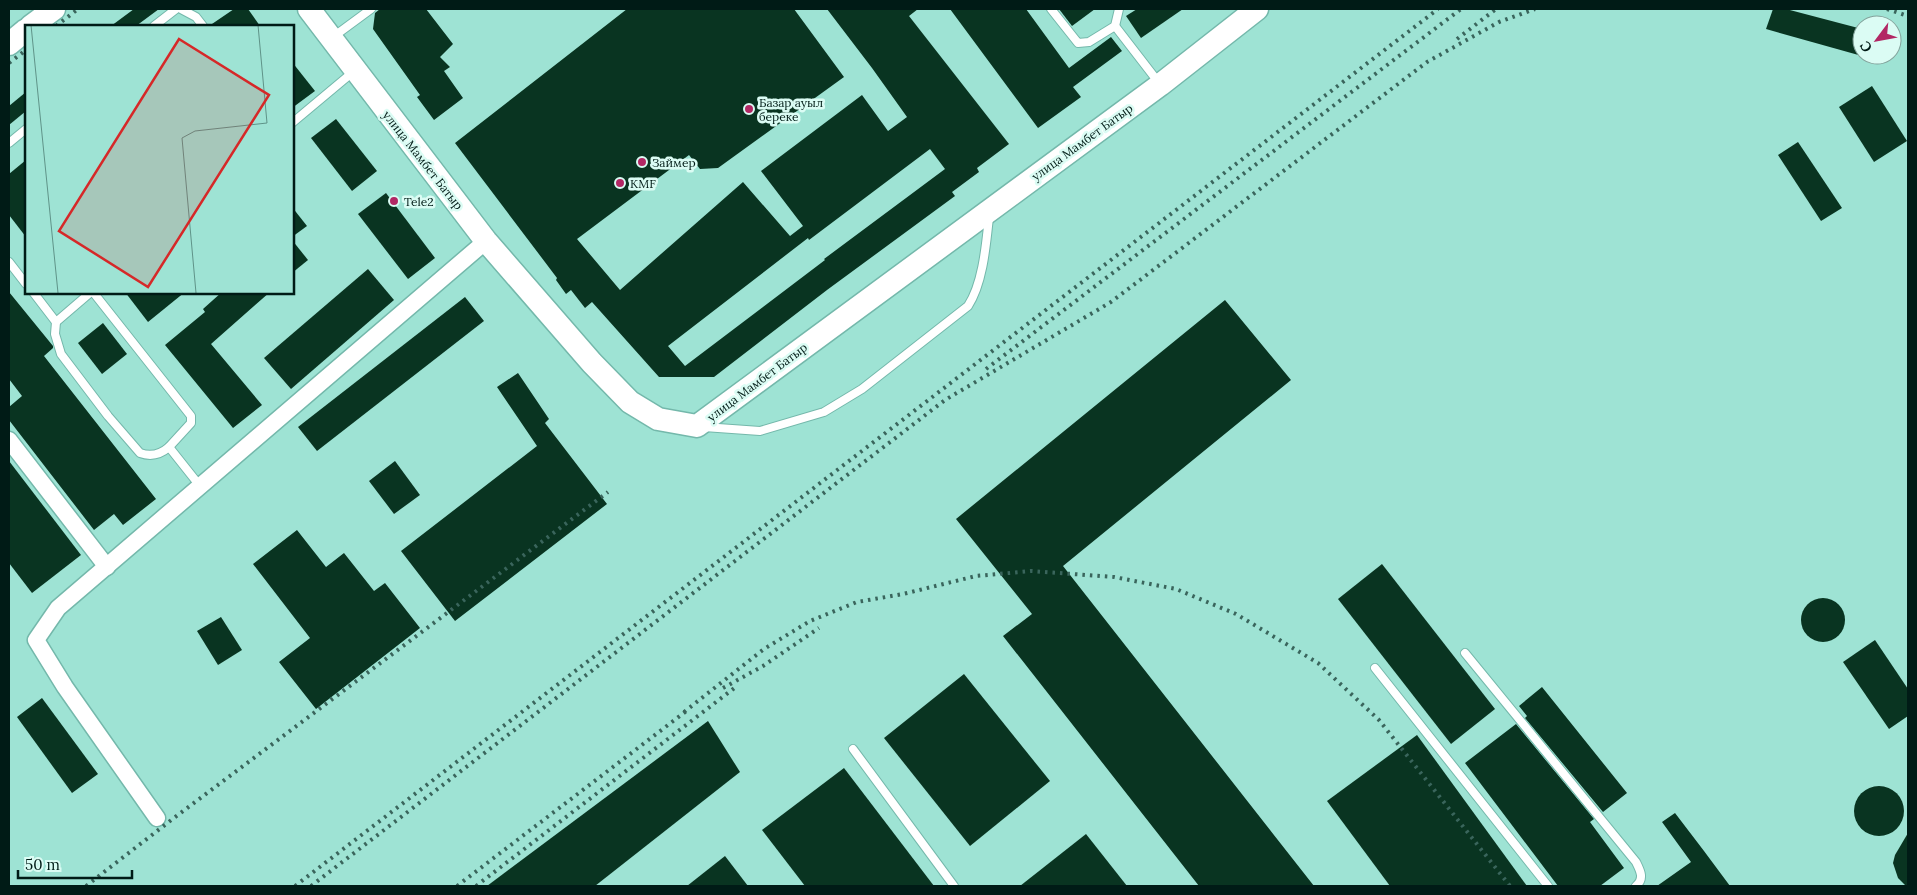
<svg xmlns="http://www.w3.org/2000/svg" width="1917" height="895" font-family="Lora,serif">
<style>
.building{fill:#093421;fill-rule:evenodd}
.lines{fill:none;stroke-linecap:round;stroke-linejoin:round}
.service-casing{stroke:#74b8ab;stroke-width:10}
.minor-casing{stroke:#74b8ab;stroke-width:19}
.secondary-casing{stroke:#74b8ab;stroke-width:25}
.service{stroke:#fff;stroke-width:8}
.minor{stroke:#fff;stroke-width:16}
.secondary{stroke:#fff;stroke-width:22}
.rail{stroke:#3a655c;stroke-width:4;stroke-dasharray:2.5 5;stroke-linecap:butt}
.poi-dot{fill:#b22764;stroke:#dbfcf4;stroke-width:2}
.labels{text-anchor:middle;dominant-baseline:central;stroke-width:5;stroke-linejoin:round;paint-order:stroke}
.poi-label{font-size:12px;fill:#001b16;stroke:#dbfcf4;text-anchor:start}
.street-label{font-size:12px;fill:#001b16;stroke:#dbfcf4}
.inset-road{fill:none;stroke:#5f9388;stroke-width:1}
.view{fill:#d62828;fill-opacity:0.15;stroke:#d62828;stroke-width:2.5}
.inset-edge{fill:none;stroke:#001b16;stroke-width:2.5}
</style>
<rect width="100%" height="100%" fill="#9ee3d4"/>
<g class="building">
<path d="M134,9H159L136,26H111Z"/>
<path d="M234,9H248L260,26H209Z"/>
<path d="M380,9H426L453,44L440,57L450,67L444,71L463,98L434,120L417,97L420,95L373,29L375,13Z"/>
<path d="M627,9H794L844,77L718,168L700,169L689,155L577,239L620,290L743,182L790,236L803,226L761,171L862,95L888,131L907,117L872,68L827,9H918L909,16L1009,144L977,168L979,172L952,192L955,196L827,290L714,377H659L592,302L585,308L571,290L566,294L556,280L557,278L455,143ZM930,149L945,169L824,259L825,260L685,366L668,346L808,238L809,240Z"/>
<path d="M950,9H1026L1069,68L1111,37L1122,51L1073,87L1081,97L1038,128Z"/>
<path d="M1059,9H1095L1072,26Z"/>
<path d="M1137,9H1183L1141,38L1126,16Z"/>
<path d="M1773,9H1786L1862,29V56L1766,29Z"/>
<path d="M292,62L315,91L292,108Z"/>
<path d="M1872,86L1907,141L1874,162L1839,107Z"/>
<path d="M26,92V111L9,125V106Z"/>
<path d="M336,119L377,171L352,191L311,138Z"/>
<path d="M1798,142L1842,208L1821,221L1778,155Z"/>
<path d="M26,160V237L9,215V174Z"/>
<path d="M386,193L435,258L408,279L358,214Z"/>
<path d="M292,207L307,226L292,237Z"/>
<path d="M292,240L308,260L292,273Z"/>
<path d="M368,269L394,300L291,389L264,358Z"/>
<path d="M9,292L53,346V348L44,356L156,499L123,525L114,514L94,530L9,420V407L22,396L9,379Z"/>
<path d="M125,292H185L148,322Z"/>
<path d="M222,292H270L211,344L262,405L233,428L165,345L205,312L203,309Z"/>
<path d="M465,297L484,321L317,451L298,427Z"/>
<path d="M1225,300L1291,380L1063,566L1314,886H1199L1003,636L1032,614L956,519Z"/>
<path d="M103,323L127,354L102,374L78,343Z"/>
<path d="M518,373L549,419L545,423L607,504L455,621L401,551L537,446L497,387Z"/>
<path d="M9,461L81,555L32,593L9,563Z"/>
<path d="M395,461L420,495L394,514L369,481Z"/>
<path d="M297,530L326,567L344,553L374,591L385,583L420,628L316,709L279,662L310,638L253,564Z"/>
<path d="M1382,564L1495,709L1451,744L1338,599Z"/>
<circle cx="1823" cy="620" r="22"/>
<path d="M221,617L242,650L218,665L197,631Z"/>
<path d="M1875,640L1908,689V716L1889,729L1843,662Z"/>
<path d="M964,674L1050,781L970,846L884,738Z"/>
<path d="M1542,687L1627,793L1603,812L1525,718L1527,716L1519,706Z"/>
<path d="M42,698L98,774L72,793L17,717Z"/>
<path d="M708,721L740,772L595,886H487Z"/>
<path d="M1516,724L1594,819L1590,822L1624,868L1600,886H1558L1465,763Z"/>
<path d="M1417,735L1527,886H1390L1327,801Z"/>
<path d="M844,768L934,886H805L762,830Z"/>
<circle cx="1879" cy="811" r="25"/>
<path d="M1675,813L1704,851L1730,886H1657L1691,862L1662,822Z"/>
<path d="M1908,833V886H1906L1898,878L1893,863L1895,855Z"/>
<path d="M1086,834L1127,886H1020Z"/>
<path d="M725,856L748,886H687Z"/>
</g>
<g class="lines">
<defs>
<g id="service">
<path d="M181,9L196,17L203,26"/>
<path d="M1051,9L1078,43L1089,42L1115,26L1119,9"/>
<path d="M154,26L176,9"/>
<path d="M1115,26L1159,83"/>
<path d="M333,37L371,9"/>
<path d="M292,123L353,72"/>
<path d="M9,143L26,129"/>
<path d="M9,262L26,284"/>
<path d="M33,292L56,322L91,292"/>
<path d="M93,292L191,416V423L169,447"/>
<path d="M56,322L55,334L61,354L108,416L140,453C151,457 161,454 169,447L200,486"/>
<path d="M704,427L760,431L824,412L862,389L968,306C983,283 986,245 989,217"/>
<path d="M1465,653L1636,862C1640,870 1645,879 1636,886"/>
<path d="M1375,668L1548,886"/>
<path d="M853,749L954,886"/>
</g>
<g id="minor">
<path d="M9,440L107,567"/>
<path d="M157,818L65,687L36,640L58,608L486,241"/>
</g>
<g id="secondary">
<path d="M309,9L486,241L592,363L630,402L658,419L697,426L1160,85L1257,9"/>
<path d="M31,26L54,9"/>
<path d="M9,44L26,30"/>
</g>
</defs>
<use href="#service" class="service-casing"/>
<use href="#minor" class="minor-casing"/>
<use href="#secondary" class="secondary-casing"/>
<use href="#service" class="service"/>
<use href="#minor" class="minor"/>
<use href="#secondary" class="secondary"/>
<g class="rail">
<path d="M1887,9L1908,16"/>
<path d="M56,26L78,9"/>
<path d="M1457,39L1496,9"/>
<path d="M9,63L26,50"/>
<path d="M986,369L1461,9"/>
<path d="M723,688L763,666L819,628"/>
<path d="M684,712L764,649L810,621L857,602L903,594L976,576L1031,571L1114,577L1176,589L1236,614L1318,663L1379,720L1510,886"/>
<path d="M86,886L170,821L608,492"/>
<path d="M295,886L1438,9"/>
<path d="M311,886L945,400L1111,302L1427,62L1499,22L1535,9"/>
<path d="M457,886L689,709"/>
<path d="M476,886L737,686"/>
</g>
</g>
<g class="poi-dot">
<circle cx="749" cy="109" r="5"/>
<circle cx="642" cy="162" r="5"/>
<circle cx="620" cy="183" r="5"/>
<circle cx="394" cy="201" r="5"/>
</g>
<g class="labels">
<g class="poi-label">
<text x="759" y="102">Базар ауыл<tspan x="759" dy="14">береке</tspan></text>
<text x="652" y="162">Займер</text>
<text x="630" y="183">KMF</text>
<text x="404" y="201">Tele2</text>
</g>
<g class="street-label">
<text transform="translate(1082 142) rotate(-36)">улица Мамбет Батыр</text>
<text transform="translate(423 160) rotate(52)">улица Мамбет Батыр</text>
<text transform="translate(757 382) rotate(-37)">улица Мамбет Батыр</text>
</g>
</g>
<g transform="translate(25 25)">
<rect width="269" height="269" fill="#9ee3d4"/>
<path class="inset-road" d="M6,0L33,268M171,268L157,113L170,106L242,98L233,0"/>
<path class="view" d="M154,14L244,70L123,262L34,206Z"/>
<rect width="269" height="269" class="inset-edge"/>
</g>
<rect width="1917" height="895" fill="none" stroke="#001b16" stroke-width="20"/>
<g transform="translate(1877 40) rotate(238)"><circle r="24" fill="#dbfcf4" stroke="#83a29b"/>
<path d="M0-4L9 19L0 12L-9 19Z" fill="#b22764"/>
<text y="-8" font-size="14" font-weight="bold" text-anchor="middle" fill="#001b16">С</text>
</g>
<path d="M18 870v8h114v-8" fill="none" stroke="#001b16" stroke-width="2.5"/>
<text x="25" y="870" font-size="15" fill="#001b16" stroke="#dbfcf4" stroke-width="4" paint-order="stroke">50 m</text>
</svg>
